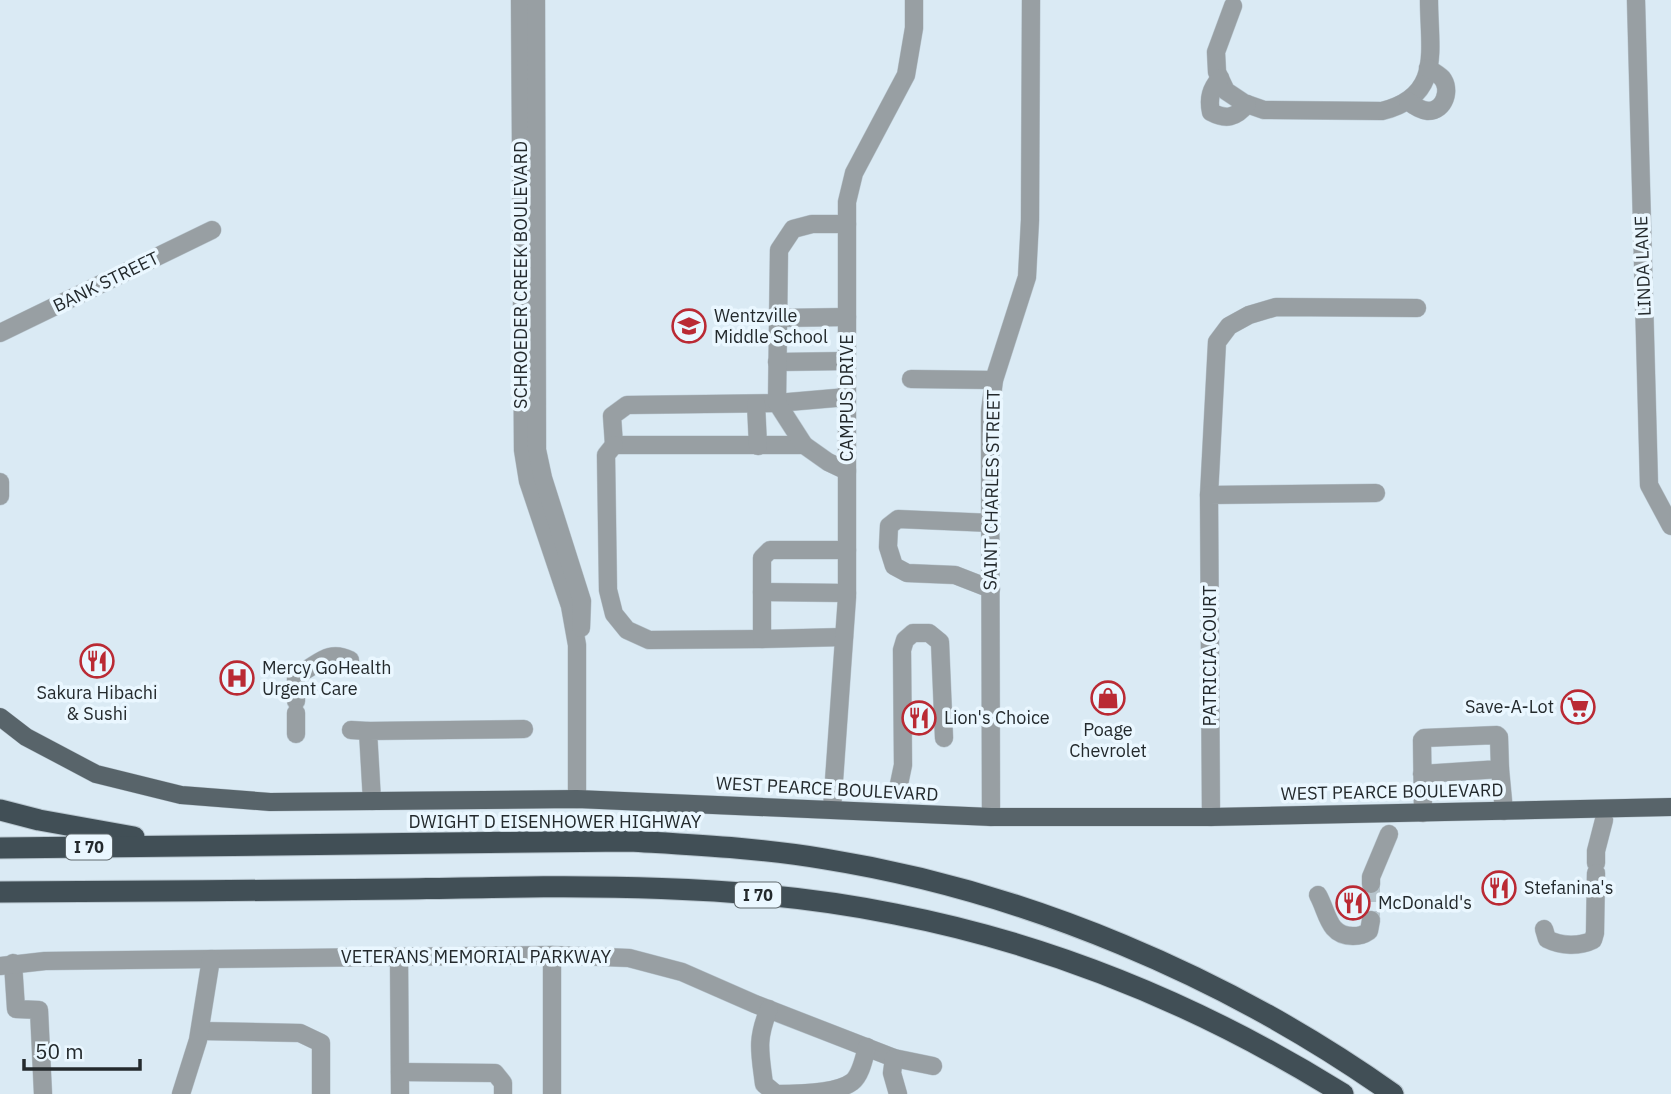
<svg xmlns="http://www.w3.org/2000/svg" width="1671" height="1094" font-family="'IBM Plex Sans',sans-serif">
	<rect width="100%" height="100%" fill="#daeaf4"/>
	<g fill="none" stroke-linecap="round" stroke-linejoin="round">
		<polyline stroke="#b6c4cc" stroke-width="18" stroke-dasharray="18 9" stroke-linecap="butt" points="1371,884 1371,920"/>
		<defs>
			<g id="minor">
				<polyline points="520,0 523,450 528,481 570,606 577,645 577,799"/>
				<polyline points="536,0 537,450 543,478 582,601 581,628"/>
				<polyline points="1636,0 1649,485 1671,526"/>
				<path d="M 1233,6 L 1216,52 L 1217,72 L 1226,91 L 1244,103 L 1264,110 L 1382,111 C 1443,96 1429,50 1429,0"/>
				<path d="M 1220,78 C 1211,89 1208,98 1211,112 C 1226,120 1236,118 1247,104"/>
				<path d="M 1408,101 C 1414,106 1420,110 1428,111 C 1445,111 1451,89 1442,78 C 1438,74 1432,71 1428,68"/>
				<polyline points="778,318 847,317"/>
				<polyline points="0,333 212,230"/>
				<polyline points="777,362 847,361"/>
				<polyline points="911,379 994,380"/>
				<polyline points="847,397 777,403 627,405 612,416 614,445 804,445 828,462 847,471"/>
				<polyline points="756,404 758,446"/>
				<polyline points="614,445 606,455 608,590 614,614 627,630 649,640 762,639"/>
				<polyline points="804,445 777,403 779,250 793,229 812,224 847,224"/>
				<polyline points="0,482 0,496"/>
				<polyline points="1209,495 1217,342 1229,326 1249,315 1276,307 1417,308"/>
				<polyline points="991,523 898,519 889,526 888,547 894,566 907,573 955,575 991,589"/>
				<polyline points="762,592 847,593"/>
				<polyline points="844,637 762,639 762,558 770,550 847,550"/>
				<path d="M 296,701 L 296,675 C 317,667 326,648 350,660"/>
				<polyline points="296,713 296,734"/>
				<polyline points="351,730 368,731"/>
				<polyline points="1500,769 1504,811"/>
				<polyline points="1422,774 1500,769 1499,737 1497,735 1424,738 1422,740 1423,813"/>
				<polyline points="898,789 903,765 902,650 905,640 913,633 929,633 940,642 944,738"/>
				<polyline points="372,801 368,731 524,729"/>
				<polyline points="832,809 847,597 847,202 854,173 906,75 914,28 914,0"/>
				<polyline points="991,817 990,412 994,380 1027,277 1030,220 1031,0"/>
				<polyline points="1211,817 1209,495 1376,493"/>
				<polyline points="1596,863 1596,851 1604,820"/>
				<polyline points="1371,884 1371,877 1389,834"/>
				<path d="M 1318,895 C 1328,913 1328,936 1353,936 C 1360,936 1363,935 1369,931 L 1371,920"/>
				<path d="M 1544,929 L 1547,939 C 1561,946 1579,947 1593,940 L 1595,933 L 1596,873"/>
				<polyline points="399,956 400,1094"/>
				<polyline points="13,963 16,1009 39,1010 43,1094"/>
				<polyline points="0,966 45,961 211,959 552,955 629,958 682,972 755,1004 894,1058 933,1066"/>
				<path d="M 769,1009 C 756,1040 760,1052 764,1084 L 776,1094 C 796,1094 836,1094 852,1082 C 861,1075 864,1058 867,1047"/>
				<polyline points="200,1031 300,1033 321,1043 321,1094"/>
				<polyline points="894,1058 892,1073 898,1094"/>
				<polyline points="400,1072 495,1073 503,1083 503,1094"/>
				<polyline points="181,1094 198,1040 211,959"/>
				<polyline points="552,1094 552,955"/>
			</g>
			<polyline id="major" points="0,717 26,737 96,774 181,795 270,802 577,799 991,817 1211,817 1671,807"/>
			<g id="highway">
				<polyline points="0,810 39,820 134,837"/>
				<path d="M 0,848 L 630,841 C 695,845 760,848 825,859 C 1025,891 1228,977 1393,1094"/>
				<path d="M 0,892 C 134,891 269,891 403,889 C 566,886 734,881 895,914 C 1055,945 1205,1008 1343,1094"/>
			</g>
		</defs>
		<use href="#minor" stroke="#b9c7d0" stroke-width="19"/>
		<use href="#major" stroke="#b9c7d0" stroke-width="19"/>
		<use href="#highway" stroke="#b9c7d0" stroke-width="23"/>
		<use href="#minor" stroke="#989fa3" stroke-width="18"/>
		<use href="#major" stroke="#58646a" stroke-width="18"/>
		<use href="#highway" stroke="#414f56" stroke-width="21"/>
	</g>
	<defs>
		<symbol id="school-ring" viewBox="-11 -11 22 22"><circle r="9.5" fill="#eaf7ff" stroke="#ba2a34" stroke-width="1.5"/><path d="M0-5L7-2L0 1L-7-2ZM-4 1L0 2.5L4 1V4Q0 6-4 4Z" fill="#ba2a34"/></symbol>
		<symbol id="restaurant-ring" viewBox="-11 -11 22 22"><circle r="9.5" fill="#eaf7ff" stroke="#ba2a34" stroke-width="1.5"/><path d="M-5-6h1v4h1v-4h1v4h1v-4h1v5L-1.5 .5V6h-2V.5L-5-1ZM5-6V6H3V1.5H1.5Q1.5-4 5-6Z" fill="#ba2a34"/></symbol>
		<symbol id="hospital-ring" viewBox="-11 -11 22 22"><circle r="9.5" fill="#eaf7ff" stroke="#ba2a34" stroke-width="1.5"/><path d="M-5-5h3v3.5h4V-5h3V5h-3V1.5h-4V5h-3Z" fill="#ba2a34"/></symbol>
		<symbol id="shop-ring" viewBox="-11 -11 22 22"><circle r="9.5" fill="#eaf7ff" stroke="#ba2a34" stroke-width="1.5"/><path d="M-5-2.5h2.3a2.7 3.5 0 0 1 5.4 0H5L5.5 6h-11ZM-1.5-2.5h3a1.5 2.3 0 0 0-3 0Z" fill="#ba2a34"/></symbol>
		<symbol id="supermarket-ring" viewBox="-11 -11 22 22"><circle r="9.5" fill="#eaf7ff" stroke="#ba2a34" stroke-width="1.5"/><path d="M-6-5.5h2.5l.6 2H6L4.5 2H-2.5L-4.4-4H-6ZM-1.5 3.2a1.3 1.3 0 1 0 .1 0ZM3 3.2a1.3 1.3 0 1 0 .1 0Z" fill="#ba2a34"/></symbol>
	</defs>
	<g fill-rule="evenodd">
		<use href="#school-ring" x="670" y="307" width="38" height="38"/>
		<use href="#restaurant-ring" x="78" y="642" width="38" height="38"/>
		<use href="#hospital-ring" x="218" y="659" width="38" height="38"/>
		<use href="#shop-ring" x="1089" y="679" width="38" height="38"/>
		<use href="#supermarket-ring" x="1559" y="688" width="38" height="38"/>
		<use href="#restaurant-ring" x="900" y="699" width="38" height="38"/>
		<use href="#restaurant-ring" x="1480" y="869" width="38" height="38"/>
		<use href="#restaurant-ring" x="1334" y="884" width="38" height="38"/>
	</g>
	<g text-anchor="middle" stroke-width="7" stroke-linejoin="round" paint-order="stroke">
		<g fill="#eaf7ff" stroke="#5f686c" stroke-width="2">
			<rect x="66" y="834.5" width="46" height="25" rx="5"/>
			<rect x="735" y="882.5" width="46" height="25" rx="5"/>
		</g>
		<g font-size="16" font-weight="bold" fill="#242a2d">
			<text x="89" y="853">I 70</text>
			<text x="758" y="901">I 70</text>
		</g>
		<g font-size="18" fill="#242a2d" stroke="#eaf7ff">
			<text transform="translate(1643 266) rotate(-92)" y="6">LINDA LANE</text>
			<text transform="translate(521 275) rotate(-90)" y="6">SCHROEDER CREEK BOULEVARD</text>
			<text transform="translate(106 282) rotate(-26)" y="6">BANK STREET</text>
			<text transform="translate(847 398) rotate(-90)" y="6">CAMPUS DRIVE</text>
			<text transform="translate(992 490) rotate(-89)" y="6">SAINT CHARLES STREET</text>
			<text transform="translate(1210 656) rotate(-90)" y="6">PATRICIA COURT</text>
			<text transform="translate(827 789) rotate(3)" y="6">WEST PEARCE BOULEVARD</text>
			<text transform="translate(1392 792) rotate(-1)" y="6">WEST PEARCE BOULEVARD</text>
			<text x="555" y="828">DWIGHT D EISENHOWER HIGHWAY</text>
			<text x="476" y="963">VETERANS MEMORIAL PARKWAY</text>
		</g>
		<g font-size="18" fill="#242a2d" stroke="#eaf7ff" text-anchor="start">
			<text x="714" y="322">Wentzville<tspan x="714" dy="21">Middle School</tspan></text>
			<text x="262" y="674">Mercy GoHealth<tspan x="262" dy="21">Urgent Care</tspan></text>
			<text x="97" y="699" text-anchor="middle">Sakura Hibachi<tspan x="97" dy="21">&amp; Sushi</tspan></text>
			<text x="1554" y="713" text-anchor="end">Save-A-Lot</text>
			<text x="944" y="724">Lion's Choice</text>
			<text x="1108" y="736" text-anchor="middle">Poage<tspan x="1108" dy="21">Chevrolet</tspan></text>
			<text x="1524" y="894">Stefanina's</text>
			<text x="1378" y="909">McDonald's</text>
		</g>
	</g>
	<path d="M24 1059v10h116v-10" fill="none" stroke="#242a2d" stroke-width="3.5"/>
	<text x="35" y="1059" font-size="21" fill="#242a2d" stroke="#eaf7ff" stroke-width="5" paint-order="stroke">50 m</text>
</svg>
